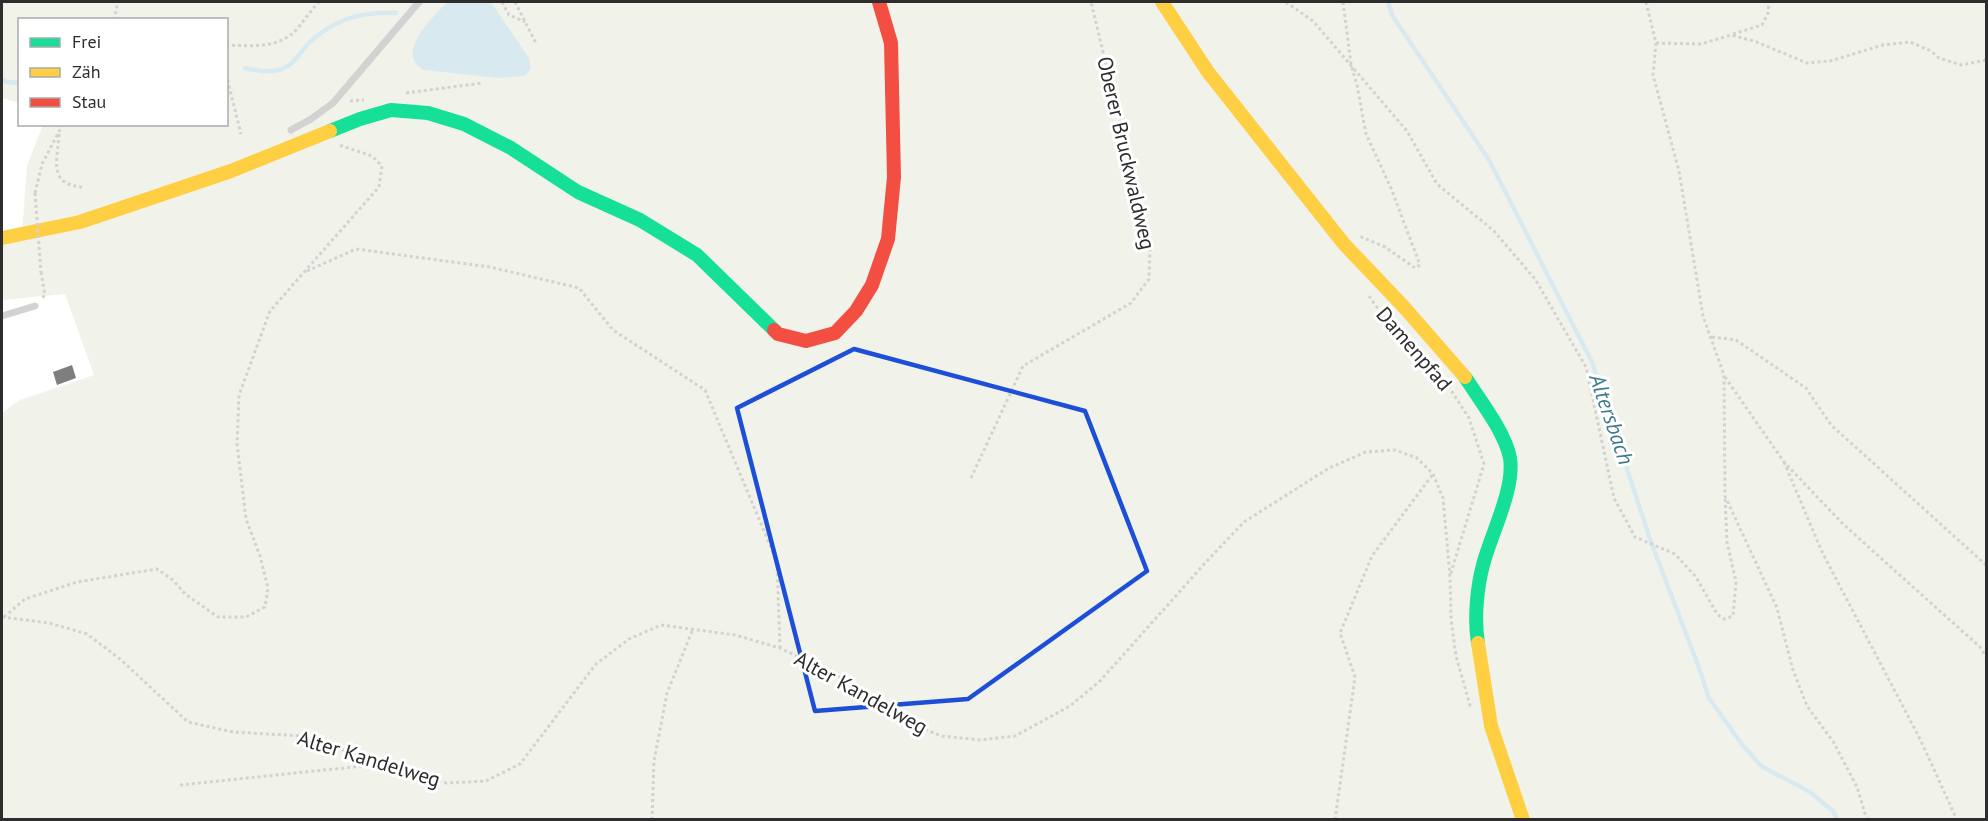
<svg xmlns="http://www.w3.org/2000/svg" width="1988" height="821" font-family="'PT Sans',sans-serif">
	<rect width="100%" height="100%" fill="#fff"/>
	<polygon fill="#f1f3eb" points="2,2 1986,2 1986,819 2,819 2,413 20,400 94,375 65,294 2,300 2,238 22,234 27,165 43,125 226,124 226,20 20,20 19,103 2,98"/>
	<path fill="#d8eaf0" d="M 448,2 L 491,2 L 529,58 L 531,69 L 524,76 L 498,78 L 424,70 C 393,54 434,15 448,2 Z"/>
	<g fill="none" stroke-linecap="round" stroke-linejoin="round">
		<g stroke="#d8eaf0" stroke-width="4.5">
			<polyline points="1388,2 1392,15 1489,160 1592,362 1651,542 1698,665 1709,698 1741,743 1761,766 1810,792 1833,811 1838,820"/>
			<path d="M 245,68 C 259,71 273,74 286,67 C 296,62 303,48 311,41 C 335,19 365,11 396,13"/>
			<polyline points="2,79 7,82 20,83"/>
		</g>
	</g>
	<polygon fill="#7e7e7e" points="72,365 76,378 57,385 53,372"/>
	<g fill="none" stroke-linecap="round" stroke-linejoin="round">
		<g stroke="#d2d2d2" stroke-width="3" stroke-dasharray="3 3" stroke-linecap="butt">
			<polyline points="502,2 509,15 525,22"/>
			<polyline points="515,2 537,45"/>
			<polyline points="1286,2 1313,21 1407,131 1437,184 1494,231 1535,279 1586,367 1614,498 1635,537 1675,554 1696,577 1717,614 1724,619 1733,616 1736,582 1727,542 1725,496"/>
			<polyline points="1343,2 1351,64 1357,85 1366,134 1391,188 1420,265 1415,268 1385,247 1359,236"/>
			<polyline points="1646,2 1656,43 1653,75 1679,171 1703,316 1724,375 1725,496 1777,608 1793,670 1807,706 1834,743 1857,787 1867,820"/>
			<polyline points="114,20 118,2"/>
			<polyline points="1733,34 1762,25 1768,13 1769,2"/>
			<polyline points="1656,43 1701,44 1731,35 1754,41 1807,63 1830,61 1883,45 1910,42 1931,51 1939,58 1961,65 1986,60"/>
			<path d="M 226,45 C 252,46 280,49 298,28 C 305,19 311,10 319,2"/>
			<polyline points="226,74 241,134"/>
			<polyline points="406,93 482,83"/>
			<polyline points="350,101 364,100"/>
			<path d="M 59,134 C 58,159 47,184 82,187"/>
			<polyline points="35,193 42,164 63,124"/>
			<polyline points="307,271 356,249 490,267 579,288 613,330 705,390 777,562 780,648"/>
			<polyline points="41,272 45,295 42,298"/>
			<polyline points="1369,296 1389,324 1441,376"/>
			<polyline points="1712,337 1736,340 1806,388 1831,425 1986,565"/>
			<polyline points="1725,377 1784,462 1843,524 1980,647 1986,657"/>
			<polyline points="1445,381 1469,418 1484,464 1450,576"/>
			<polyline points="1784,462 1822,552 1921,741 1957,820"/>
			<polyline points="971,478 1023,366 1131,303 1149,279 1150,247 1091,2"/>
			<polyline points="2,617 49,623 87,634 120,659 188,722 233,732 303,736 410,773 446,783 486,781 520,764 596,664 629,639 661,625 735,635 780,648 844,679 918,727 942,736 980,740 1015,736 1070,706 1100,681 1206,562 1244,522 1329,468 1366,452 1395,450 1417,458 1433,474 1443,498 1450,577 1451,619 1456,656 1471,709"/>
			<polyline points="4,617 25,599 77,582 157,569 173,580 185,594 218,617 246,617 265,607 268,588 260,556 246,519 237,444 239,395 270,311 379,187 382,166 372,156 339,145"/>
			<polyline points="180,785 382,764"/>
			<polyline points="652,820 654,761 667,693 693,629"/>
			<polyline points="1335,820 1355,677 1340,633 1372,556 1433,474"/>
		</g>
		<g stroke="#d2d2d2" stroke-width="7">
			<polyline points="291,130 311,119 333,103 419,2"/>
			<polyline points="2,316 35,306"/>
		</g>
		<g stroke="#16e098" stroke-width="14">
			<polyline points="330,131 360,119 391,110 428,113 464,124 511,148 578,192 640,220 697,255 774,330"/>
			<path d="M 1465,377 C 1479,399 1505,432 1510,458 C 1515,489 1491,534 1483,565 C 1477,587 1474,620 1478,643"/>
		</g>
		<g stroke="#ffcf43" stroke-width="14">
			<polyline points="1162,2 1208,72 1344,244 1403,306 1465,377"/>
			<polyline points="2,238 80,222 231,171 330,131"/>
			<polyline points="1478,643 1491,726 1523,820"/>
		</g>
		<polyline stroke="#f24e42" stroke-width="14" points="774,330 778,334 806,341 835,333 856,311 872,285 888,239 894,177 891,43 879,2"/>
		<polyline stroke="#d2d2d2" stroke-width="3" stroke-dasharray="3 3" stroke-linecap="butt" points="35,193 41,272"/>
	</g>
	<path fill="none" stroke="#1d4ed8" stroke-width="4.5" stroke-linejoin="round" d="M 854,349 L 1085,411 L 1147,571 L 968,699 L 815,711 L 737,408 Z"/>
	<g text-anchor="middle" stroke-width="6" stroke-linejoin="round" paint-order="stroke">
		<g font-size="21" fill="#2d2d2d" stroke="#fff">
			<text transform="translate(1126 153) rotate(77)" y="7">Oberer Bruckwaldweg</text>
			<text transform="translate(1414 349) rotate(49)" y="7">Damenpfad</text>
			<text transform="translate(861 693) rotate(29)" y="7">Alter Kandelweg</text>
			<text transform="translate(369 759) rotate(17)" y="7">Alter Kandelweg</text>
		</g>
		<g font-size="22" font-style="italic" fill="#3e798c" stroke="#fff">
			<text transform="translate(1612 419) rotate(71)" y="8">Altersbach</text>
		</g>
	</g>
	<rect width="1988" height="821" fill="none" stroke="#2d2d2d" stroke-width="6"/>
	<rect x="18" y="18" width="210" height="108" fill="#ffffff" stroke="#ababab" stroke-width="1.5"/>
	<rect x="30" y="38" width="30" height="9" fill="#16e098" stroke="#ababab" stroke-width="1.5"/>
	<text x="72" y="48" font-size="18" fill="#2d2d2d">Frei</text>
	<rect x="30" y="68" width="30" height="9" fill="#ffcf43" stroke="#ababab" stroke-width="1.5"/>
	<text x="72" y="78" font-size="18" fill="#2d2d2d">Zäh</text>
	<rect x="30" y="98" width="30" height="9" fill="#f24e42" stroke="#ababab" stroke-width="1.5"/>
	<text x="72" y="108" font-size="18" fill="#2d2d2d">Stau</text>
</svg>
